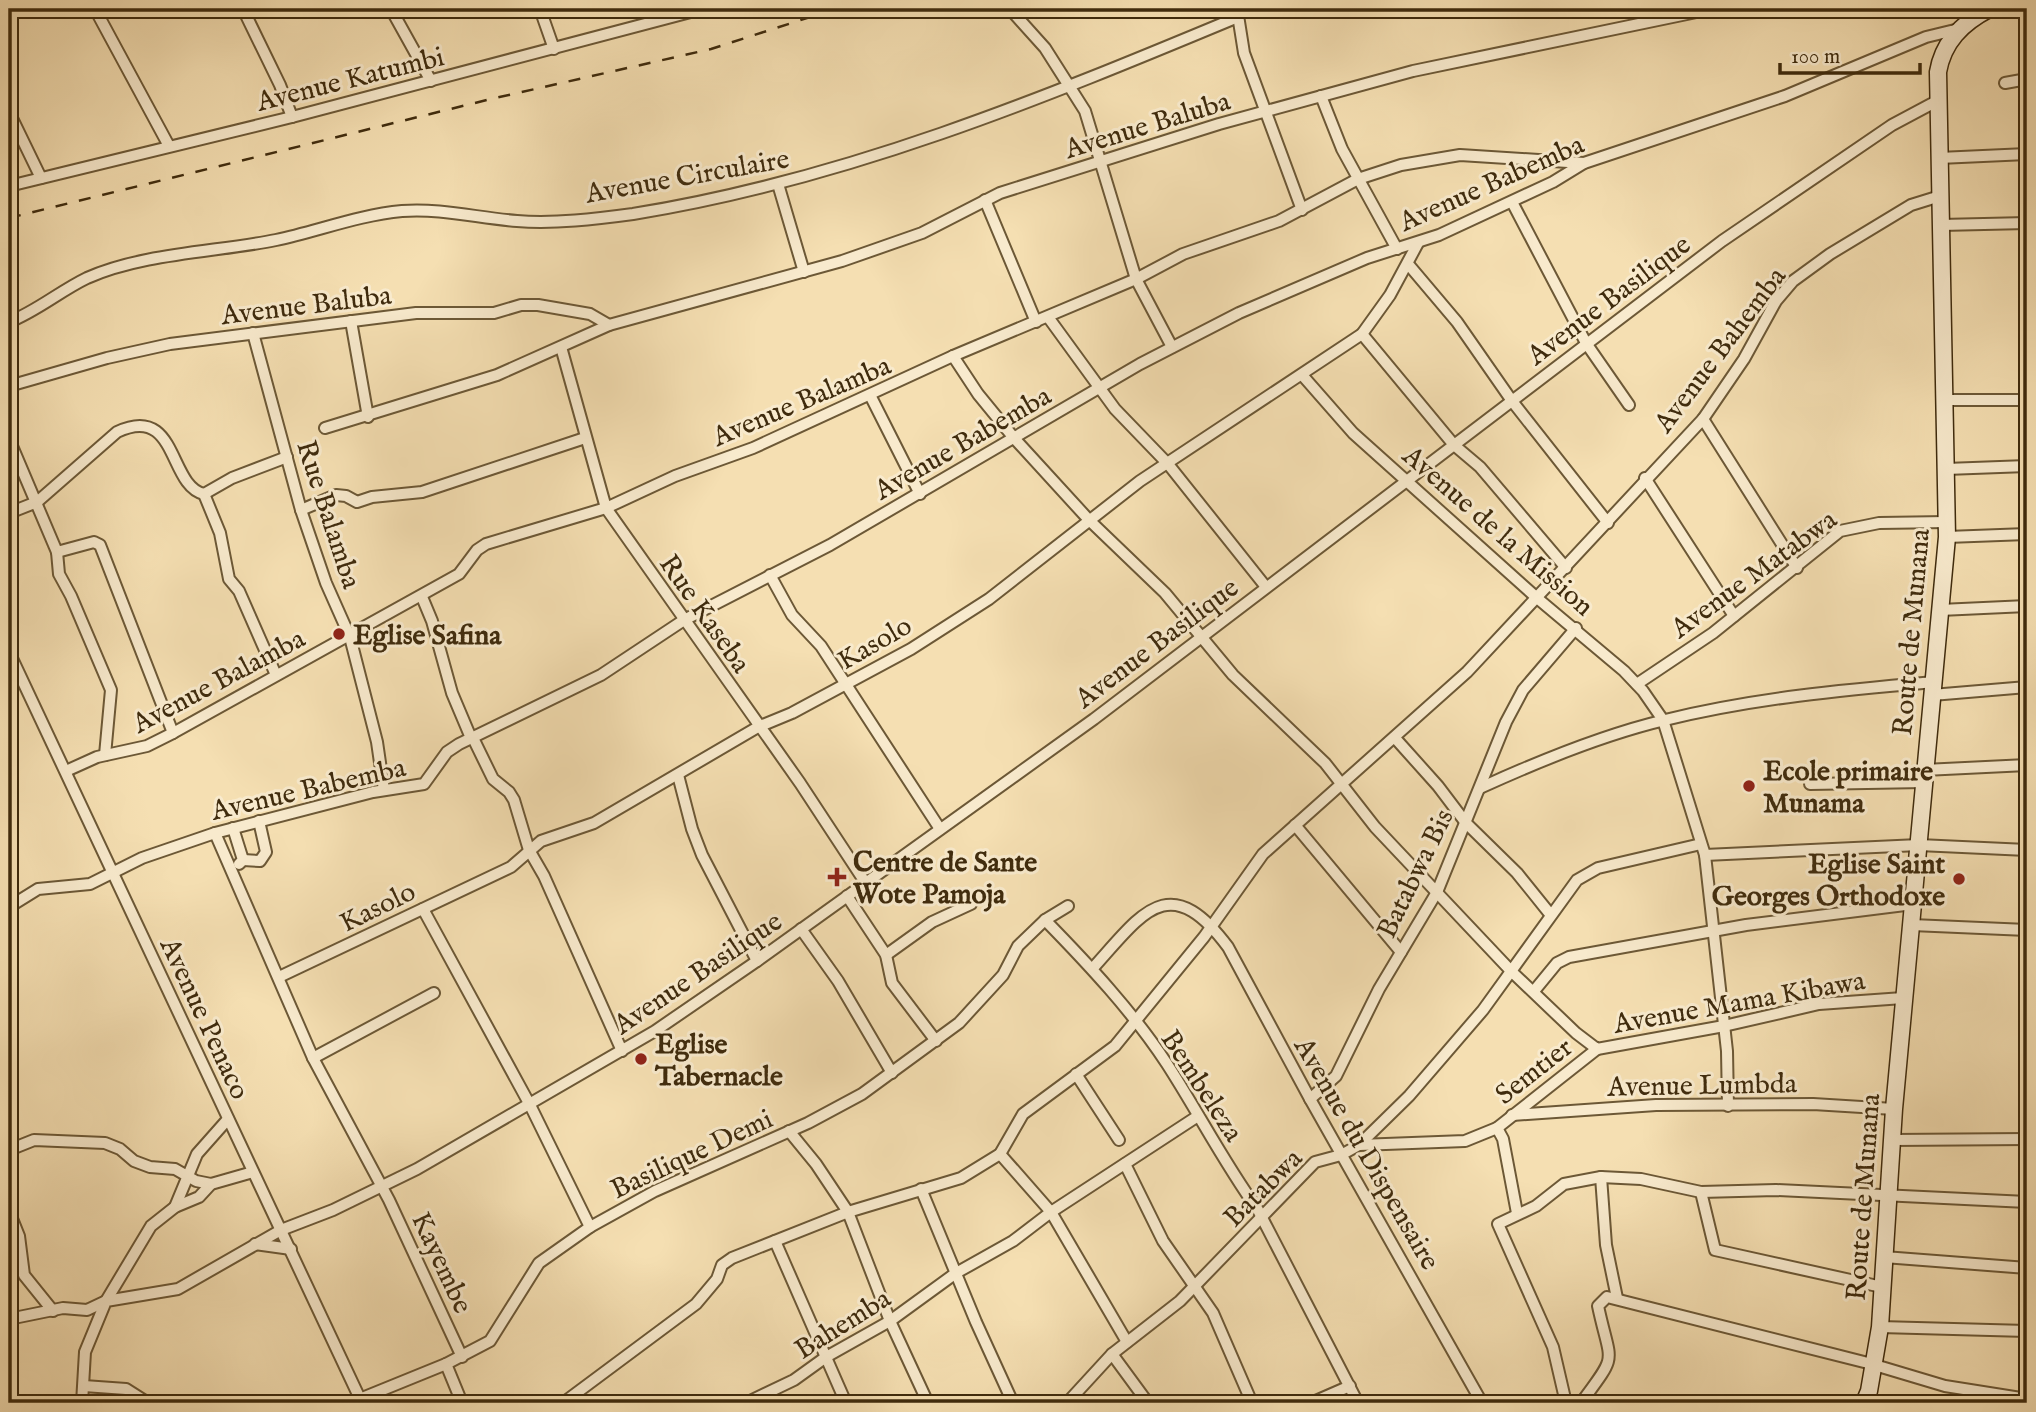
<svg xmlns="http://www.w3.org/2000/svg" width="2036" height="1412" font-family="'IM FELL English',serif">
	<rect width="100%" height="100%" fill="#f5dfb2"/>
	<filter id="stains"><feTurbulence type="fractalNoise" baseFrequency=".00286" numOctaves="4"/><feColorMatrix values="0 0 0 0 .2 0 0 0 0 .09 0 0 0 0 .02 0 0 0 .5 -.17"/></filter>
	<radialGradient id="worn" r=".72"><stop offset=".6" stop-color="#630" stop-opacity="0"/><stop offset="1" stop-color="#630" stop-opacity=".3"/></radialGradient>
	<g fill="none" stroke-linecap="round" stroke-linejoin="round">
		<defs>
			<g id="minor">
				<polyline points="95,9 169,146"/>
				<polyline points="243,9 280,85 292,117"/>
				<polyline points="391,9 431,81"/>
				<polyline points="540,9 554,49"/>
				<polyline points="1010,9 1045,48 1085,111 1136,279 1172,347"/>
				<polyline points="1237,9 1244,53 1302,210"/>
				<polyline points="2005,83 2027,79"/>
				<polyline points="1321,96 1342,149 1397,249"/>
				<polyline points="9,112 41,178"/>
				<polyline points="1939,158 2027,154"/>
				<polyline points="778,184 804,272"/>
				<polyline points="9,186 292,117 702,9"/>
				<polyline points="985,200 1036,322"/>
				<polyline points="1512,202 1586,343 1629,405"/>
				<polyline points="1941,225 2027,223"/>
				<polyline points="1408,264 1457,322 1512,401 1608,523"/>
				<polyline points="1048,317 1115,409 1168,464 1266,587"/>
				<polyline points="351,321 368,417"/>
				<path d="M 9,322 C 37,311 60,291 87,278 C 143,253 217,252 276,240 C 318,231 359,215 402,211 C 441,208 478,218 517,221 C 554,224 596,219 633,214 C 845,180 1041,99 1238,17"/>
				<polyline points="253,333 301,510 326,583 350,637 377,742 384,790"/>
				<polyline points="1362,334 1454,445 1480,467 1566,568"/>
				<polyline points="561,347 606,508 800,783 865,882"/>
				<polyline points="953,356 978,394 1014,438 1089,520 1165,593 1233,675 1325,763 1375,827 1512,972 1576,1033 1597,1049 1724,1026 1819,1004 1903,998"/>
				<polyline points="1303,376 1353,433 1537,598 1624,671 1643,691 1663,720 1705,855 1727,1051 1728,1106"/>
				<polyline points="9,386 107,358 170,344 416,313 494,313 521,305 538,305 590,314 609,325"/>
				<polyline points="870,395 920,494"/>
				<polyline points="1946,400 2027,400"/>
				<polyline points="1703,419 1797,568"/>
				<polyline points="325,428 497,375 609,325 842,261 922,233 1000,193 1219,124 1413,71 1711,9"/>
				<polyline points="9,439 57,552 94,542 100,545 173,733"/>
				<polyline points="1946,469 2027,466"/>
				<polyline points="1645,478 1734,616"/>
				<polyline points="204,494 220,533 229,579 239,591 276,675"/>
				<polyline points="301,510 336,495 346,496 357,502 372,497 422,492 585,438"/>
				<path d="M 9,513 L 37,502 L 117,432 C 178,403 168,486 204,494 L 232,478 L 287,457"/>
				<polyline points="1947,537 2027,534"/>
				<polyline points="57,552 59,574 71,596 111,690 105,755"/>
				<polyline points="770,575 792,615 821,646 940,829"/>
				<polyline points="422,597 432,621 452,693 471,738"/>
				<polyline points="1940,610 2027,606"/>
				<polyline points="9,652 362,1403"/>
				<polyline points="1637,684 1713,633 1840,531 1879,523 1947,522"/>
				<polyline points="1932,695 2027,687"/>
				<polyline points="473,738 493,779 509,792 514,800 529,850 544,876 622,1051"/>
				<polyline points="1395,738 1438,786 1466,823 1517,873 1550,914"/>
				<polyline points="1924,770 2027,765"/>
				<polyline points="66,771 97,757 147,746 173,733 459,574 477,550 486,544 606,508 675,476 753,448 953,356 1136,279 1183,254 1279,221 1358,179 1401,165 1460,155 1584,163"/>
				<polyline points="678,775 692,829 702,855 757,961"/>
				<polyline points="1810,784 1924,782"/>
				<path d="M 1480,788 C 1539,761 1602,735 1665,720 C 1754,698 1843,690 1934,682"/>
				<polyline points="1295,825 1401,952"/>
				<polyline points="233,828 243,860 239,864"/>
				<polyline points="215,833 313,1058 389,1200 462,1357"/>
				<polyline points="1705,855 1919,845 2027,850"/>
				<polyline points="243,860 260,861 266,852 259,821"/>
				<polyline points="847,896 886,955 892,983 936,1041"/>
				<polyline points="9,907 38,889 90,884 142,858 215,833 373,792 424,784 447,752 459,744 601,675 684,620 830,545 1140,364 1239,313 1367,258 1439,235 1553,182 1584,163 1785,96 1926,37 1959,29"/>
				<polyline points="423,909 530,1105 590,1227"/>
				<path d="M 1045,920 C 1088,964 1133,1012 1167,1064 C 1198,1112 1224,1163 1258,1210 L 1358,1403"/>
				<polyline points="1912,925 2027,930"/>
				<polyline points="801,929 838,981 892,1073"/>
				<polyline points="886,955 932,922 971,904"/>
				<path d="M 1093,968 C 1142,914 1169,868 1228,947 L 1310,1099 L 1482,1403"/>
				<polyline points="279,977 511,867 541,841 594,823 758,727 792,713 911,649 989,599 1140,481 1362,334 1390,295 1418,243"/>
				<polyline points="1534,991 1557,963 1569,957 1746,925 1913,904"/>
				<polyline points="313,1058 434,993"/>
				<polyline points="1076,1074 1119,1140"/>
				<polyline points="1310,1099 1336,1076 1379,989 1437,892 1506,722 1523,690 1576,628"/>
				<polyline points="1512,1115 1656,1105 1813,1104 1894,1109"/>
				<polyline points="1497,1128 1503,1139 1517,1213"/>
				<polyline points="789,1131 816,1164 848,1212 890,1321 928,1403"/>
				<polyline points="1892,1140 2027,1139"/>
				<polyline points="1359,1145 1465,1141 1497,1128 1597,1049"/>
				<polyline points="9,1150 34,1140 105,1143 120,1149 134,1161 150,1167 175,1169 196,1181 211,1184"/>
				<polyline points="1000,1154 1051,1212 1127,1342"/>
				<polyline points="1125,1164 1163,1241 1213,1313 1252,1403"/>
				<polyline points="1601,1177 1606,1245 1617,1298"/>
				<polyline points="921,1189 976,1322 1013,1403"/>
				<polyline points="1701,1192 1715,1250 1882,1287"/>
				<polyline points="175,1207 197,1154 228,1119"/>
				<polyline points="9,1211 19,1236 24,1275 53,1311"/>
				<polyline points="775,1241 846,1403"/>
				<polyline points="255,1244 291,1249"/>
				<polyline points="1884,1257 2027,1268"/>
				<polyline points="9,1319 63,1308 87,1310 106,1301 151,1226 175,1207 199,1197 211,1184 253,1172"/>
				<polyline points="1880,1327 2027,1331"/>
				<polyline points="1112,1354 1148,1403"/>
				<polyline points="446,1364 462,1403"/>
				<polyline points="84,1386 126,1389 148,1403"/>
				<polyline points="82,1403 85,1352 106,1301 178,1289 281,1230 333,1210 417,1169 655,1031 757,961 1094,719 1722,241 1892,125 1937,101"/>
				<polyline points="350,1403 446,1364 490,1341 539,1263 590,1227 655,1191 808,1123 862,1094 959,1023 1003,975 1018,946 1045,920 1068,906"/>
				<polyline points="563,1403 696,1304 717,1279 722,1265 732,1258 848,1212 961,1178 1000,1154 1023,1114 1115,1046 1204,937 1263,854 1467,672 1703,419 1744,359 1776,301 1793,281 1830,254 1911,205 1940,196"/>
				<polyline points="746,1403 794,1380 826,1357 890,1321 956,1273 1013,1241 1051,1212 1198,1116"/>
				<polyline points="1067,1403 1112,1354 1180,1301 1315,1162 1341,1155 1359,1145 1409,1096 1483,1010 1577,880 1598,868 1701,844"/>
				<polyline points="1311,1403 1350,1386"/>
				<polyline points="1566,1403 1553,1347 1498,1224 1536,1206 1564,1184 1601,1177 1641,1179 1701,1192 1776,1190 2027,1202"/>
				<path d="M 1581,1403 C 1619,1351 1611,1367 1598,1306 L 1607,1297 L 1868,1363 L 1945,1386 L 2027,1399"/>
			</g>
			<path id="secondary" d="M 1864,1403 L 1869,1391 L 1880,1327 L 1894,1109 L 1947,537 L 1938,72 C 1943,42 1962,23 1989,9"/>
		</defs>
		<use href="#minor" stroke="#6c5836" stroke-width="14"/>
		<use href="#secondary" stroke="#3f2b0d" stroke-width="19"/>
		<use href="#minor" stroke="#f8eacd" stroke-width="10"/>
		<use href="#secondary" stroke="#f8eacd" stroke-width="16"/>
		<polyline stroke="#3f2b0d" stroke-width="2.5" stroke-dasharray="12 12" stroke-linecap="butt" points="9,218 491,99 711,49 835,9"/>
	</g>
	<g fill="#8f2418" stroke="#f8eacd" stroke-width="2.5">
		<circle cx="339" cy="634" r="7"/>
		<circle cx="1749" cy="786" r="7"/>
		<path d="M833.5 866.5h7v7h7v7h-7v7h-7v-7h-7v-7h7z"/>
		<circle cx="1959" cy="879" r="7"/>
		<circle cx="641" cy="1059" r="7"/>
	</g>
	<g text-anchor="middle" stroke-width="6" stroke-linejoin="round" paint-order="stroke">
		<g font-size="28" fill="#3f2b0d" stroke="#f8eacd">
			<text transform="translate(350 78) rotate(-14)" y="10">Avenue Katumbi</text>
			<text transform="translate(1147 124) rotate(-17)" y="10">Avenue Baluba</text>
			<text transform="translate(687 175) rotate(-10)" y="10">Avenue Circulaire</text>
			<text transform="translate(1491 182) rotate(-24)" y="10">Avenue Babemba</text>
			<text transform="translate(1608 299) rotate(-37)" y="10">Avenue Basilique</text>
			<text transform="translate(306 304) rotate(-7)" y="10">Avenue Baluba</text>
			<text transform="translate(1719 349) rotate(-53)" y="10">Avenue Bahemba</text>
			<text transform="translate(801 400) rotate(-23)" y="10">Avenue Balamba</text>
			<text transform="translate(962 442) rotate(-30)" y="10">Avenue Babemba</text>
			<text transform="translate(330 514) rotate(72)" y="10">Rue Balamba</text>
			<text transform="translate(1499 530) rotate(41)" y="10">Avenue de la Mission</text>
			<text transform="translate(1753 573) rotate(-36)" y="10">Avenue Matabwa</text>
			<text transform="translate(706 613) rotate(55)" y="10">Rue Kaseba</text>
			<text transform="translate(1910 632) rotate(-85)" y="10">Route de Munana</text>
			<text transform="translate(874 642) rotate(-30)" y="10">Kasolo</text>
			<text transform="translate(1156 642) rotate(-37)" y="10">Avenue Basilique</text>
			<text transform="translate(218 680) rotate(-28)" y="10">Avenue Balamba</text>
			<text transform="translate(308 788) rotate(-13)" y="10">Avenue Babemba</text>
			<text transform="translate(1414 873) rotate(-64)" y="10">Batabwa Bis</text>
			<text transform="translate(377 906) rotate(-26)" y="10">Kasolo</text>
			<text transform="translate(697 972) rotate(-34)" y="10">Avenue Basilique</text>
			<text transform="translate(1739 1001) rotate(-10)" y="10">Avenue Mama Kibawa</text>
			<text transform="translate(206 1018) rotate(65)" y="10">Avenue Penaco</text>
			<text transform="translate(1533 1070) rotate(-38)" y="10">Semtier</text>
			<text transform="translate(1702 1084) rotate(-1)" y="10">Avenue Lumbda</text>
			<text transform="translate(1203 1085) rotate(57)" y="10">Bembeleza</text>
			<text transform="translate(691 1153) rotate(-25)" y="10">Basilique Demi</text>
			<text transform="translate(1368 1153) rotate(60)" y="10">Avenue du Dispensaire</text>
			<text transform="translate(1262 1187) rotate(-45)" y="10">Batabwa</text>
			<text transform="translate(1862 1197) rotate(-86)" y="10">Route de Munana</text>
			<text transform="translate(443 1262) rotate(65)" y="10">Kayembe</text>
			<text transform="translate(842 1323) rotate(-32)" y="10">Bahemba</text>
		</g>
		<g font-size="28" font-weight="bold" fill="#3f2b0d" stroke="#f8eacd" text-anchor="start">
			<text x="353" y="644">Eglise Safina</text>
			<text x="1763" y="780">Ecole primaire<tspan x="1763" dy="32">Munama</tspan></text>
			<text x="853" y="871">Centre de Sante<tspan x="853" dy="32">Wote Pamoja</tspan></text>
			<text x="1945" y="873" text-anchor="end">Eglise Saint<tspan x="1945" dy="32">Georges Orthodoxe</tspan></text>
			<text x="655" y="1053">Eglise<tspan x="655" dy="32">Tabernacle</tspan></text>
		</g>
	</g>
	<rect width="2036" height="1412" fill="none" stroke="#f5dfb2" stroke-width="35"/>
	<rect x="10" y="10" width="2015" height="1391" fill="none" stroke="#3f2b0d" stroke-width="3.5"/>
	<rect x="18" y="18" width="2001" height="1377" fill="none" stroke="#3f2b0d" stroke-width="2"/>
	<path d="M1780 63v10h140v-10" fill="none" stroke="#3f2b0d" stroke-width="3.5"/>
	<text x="1791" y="63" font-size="21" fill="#3f2b0d" stroke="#f8eacd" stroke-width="5" paint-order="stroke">100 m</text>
	<rect width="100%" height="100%" filter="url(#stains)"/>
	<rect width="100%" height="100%" fill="url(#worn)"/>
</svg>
